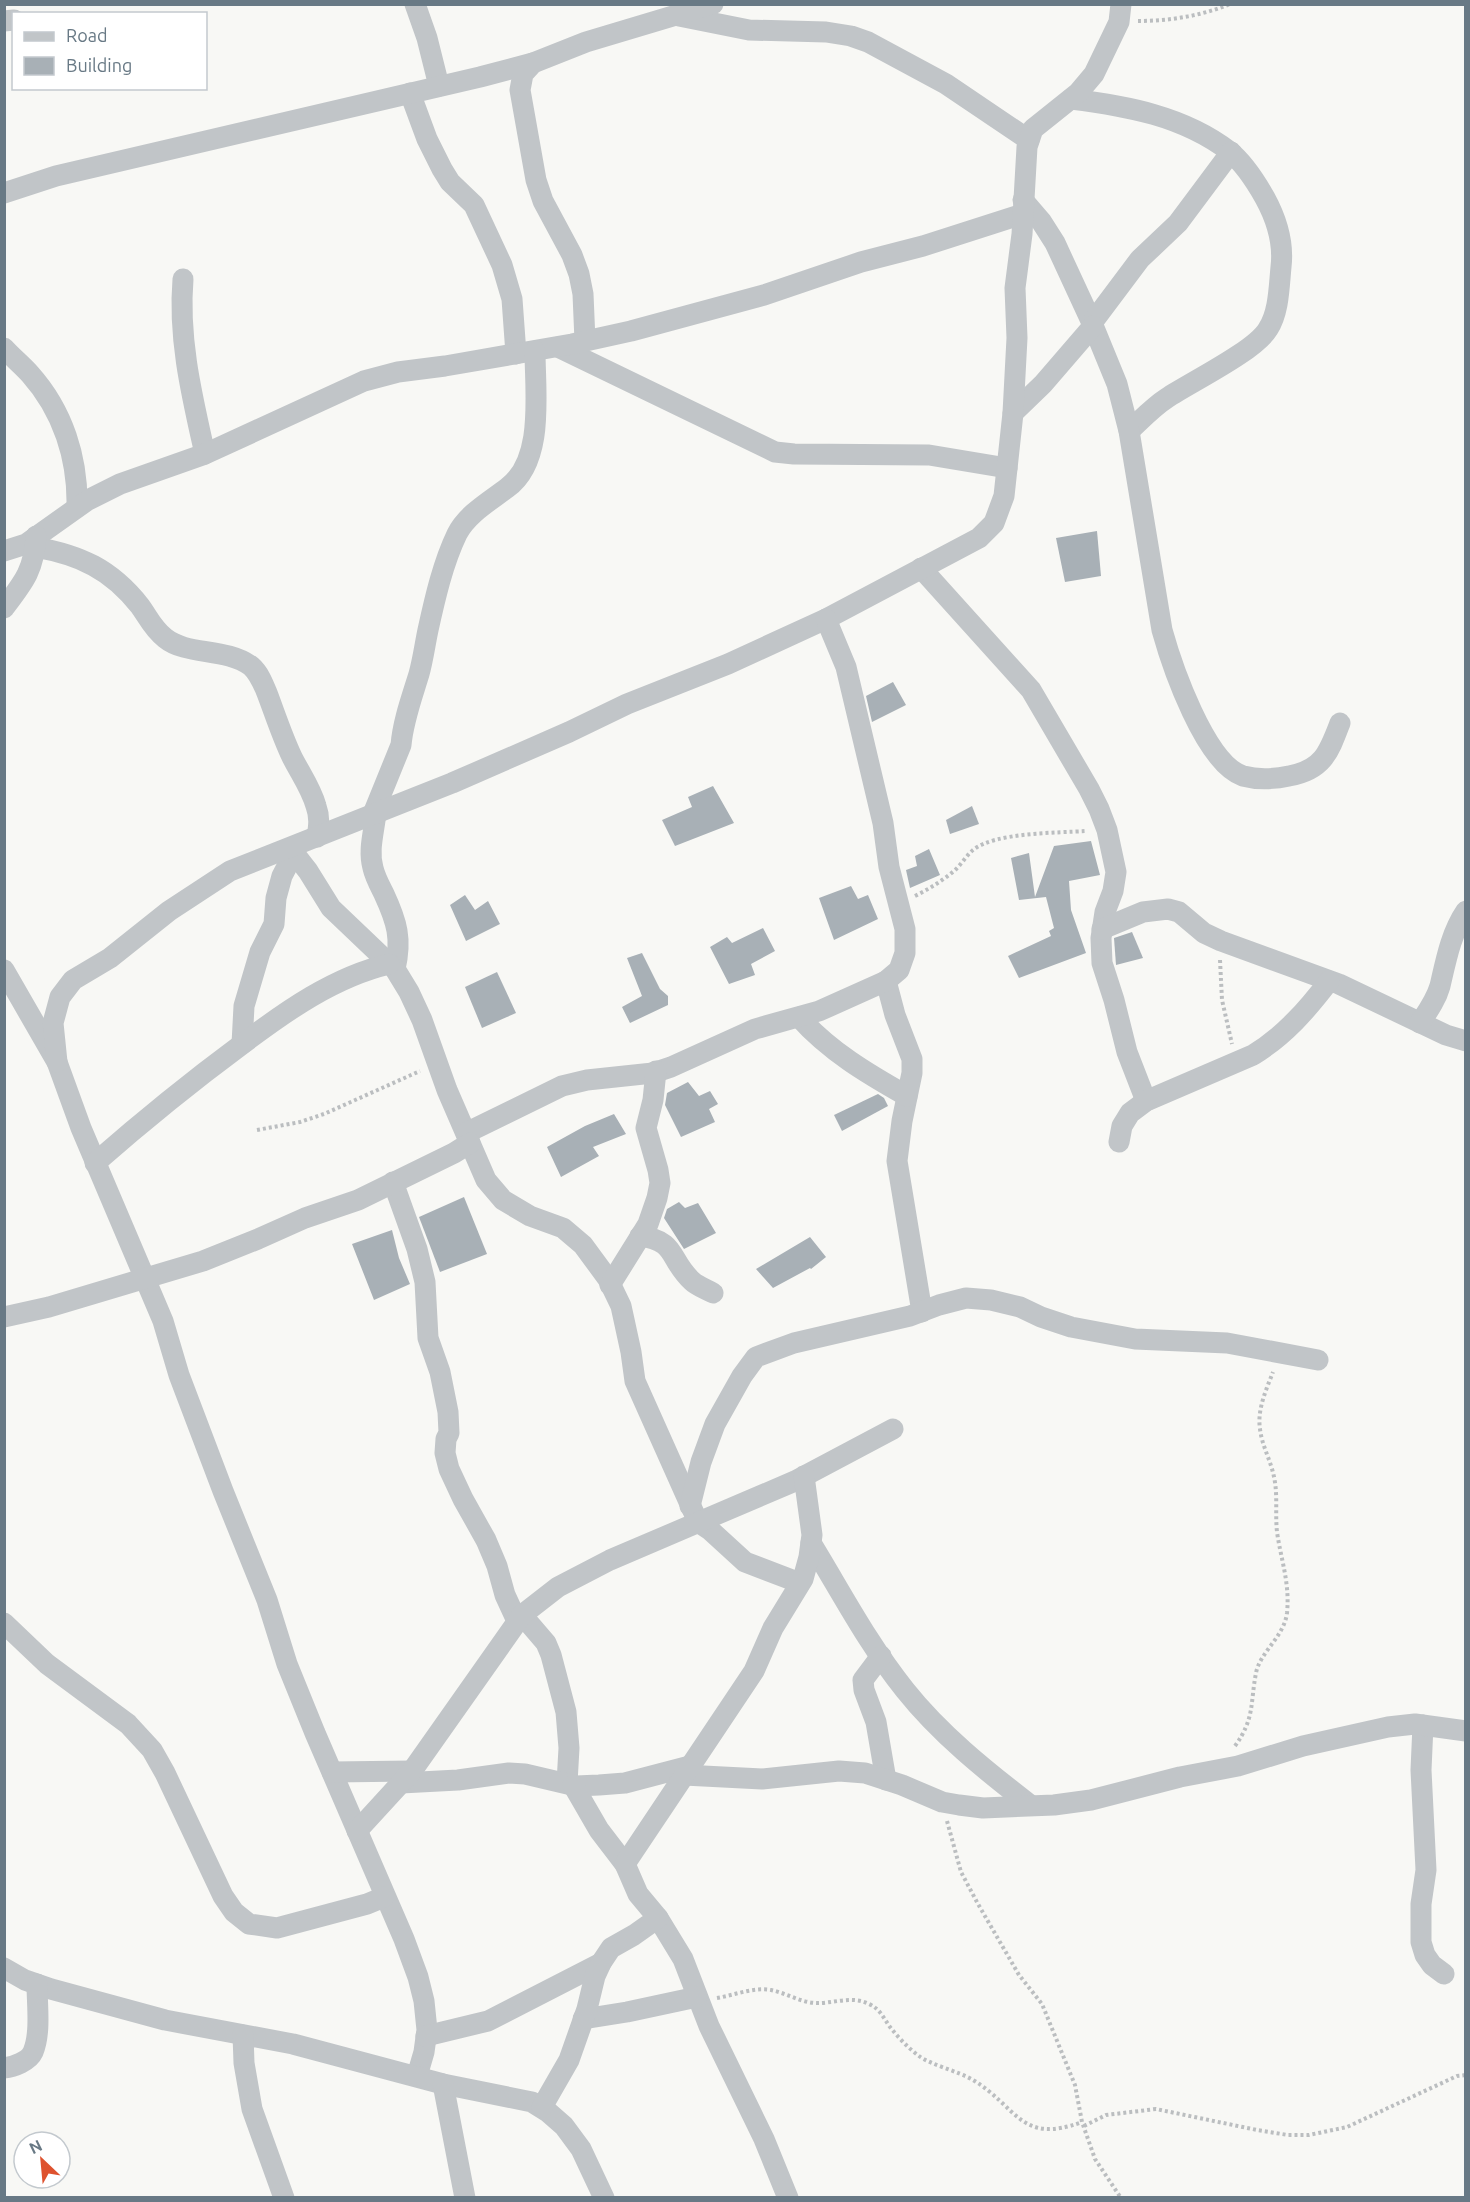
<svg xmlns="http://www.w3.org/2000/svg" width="1470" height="2202" font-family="Ubuntu,sans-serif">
	<rect width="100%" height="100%" fill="#f8f8f5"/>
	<g fill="#a8b0b6">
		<polygon points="1097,531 1101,576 1065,582 1056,538"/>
		<polygon points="893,682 906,705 872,722 866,696"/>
		<polygon points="713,786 734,823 675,846 662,820 692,807 688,797"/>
		<polygon points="972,806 979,824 950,834 946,820"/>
		<polygon points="1091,841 1100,875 1069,881 1071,910 1086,953 1019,978 1008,956 1051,936 1049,931 1054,928 1046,897 1019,900 1011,858 1029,853 1035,897 1054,846"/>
		<polygon points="929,849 940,875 910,888 906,870 917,866 915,856"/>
		<polygon points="851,886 858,899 868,895 878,919 834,940 819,898"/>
		<polygon points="465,895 475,910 488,901 500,924 466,941 450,905"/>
		<polygon points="763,928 775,951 751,964 755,975 729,984 710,947 727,937 732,943"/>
		<polygon points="1132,932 1143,958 1116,965 1114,938"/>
		<polygon points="642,953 660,989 668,996 668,1005 630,1023 622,1007 642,996 627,958"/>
		<polygon points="497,972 516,1013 482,1028 465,987"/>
		<polygon points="688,1082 699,1096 710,1091 718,1104 709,1109 715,1122 681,1137 665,1105 667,1093"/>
		<polygon points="878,1094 884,1098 888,1106 842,1131 834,1115"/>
		<polygon points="614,1114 626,1134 593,1147 599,1156 561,1177 547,1147 585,1126"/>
		<polygon points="464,1197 487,1254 440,1272 419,1217"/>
		<polygon points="679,1202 685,1208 698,1203 716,1233 684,1249 664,1218 667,1209"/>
		<polygon points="392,1230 399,1258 410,1284 374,1300 352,1244"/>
		<polygon points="810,1237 826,1257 811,1269 810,1268 773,1288 756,1269"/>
	</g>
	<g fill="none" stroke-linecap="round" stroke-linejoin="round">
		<g stroke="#bbbec0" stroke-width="4" stroke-dasharray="3 3" stroke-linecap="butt">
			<path d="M 1138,21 C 1169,21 1201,16 1230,4"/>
			<path d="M 915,896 C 929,889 942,881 954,871 C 961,865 966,856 973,850 C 995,832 1058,833 1086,831"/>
			<polyline points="1220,960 1222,1000 1232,1044"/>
			<polyline points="257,1130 300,1122 324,1114 420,1071"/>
			<path d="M 1235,1746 C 1255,1718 1250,1704 1256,1673 C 1260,1652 1284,1637 1287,1613 C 1290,1583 1281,1560 1277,1532 C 1275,1513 1278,1495 1274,1477 C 1271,1461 1262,1446 1260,1429 C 1257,1410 1266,1390 1273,1372"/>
			<polyline points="947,1821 961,1872 978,1904 1019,1975 1042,2004 1075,2085 1082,2122 1095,2159 1121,2198"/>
			<path d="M 717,1998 C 735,1995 753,1987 771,1990 C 786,1993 800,2002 815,2003 C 832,2004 852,1995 869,2004 C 880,2009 883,2017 890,2027 C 898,2037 908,2048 919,2056 C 931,2065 958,2071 973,2080 C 1018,2107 1020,2145 1082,2122"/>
			<polyline points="1084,2126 1106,2115 1156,2109 1257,2130 1288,2135 1309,2135 1347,2127 1457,2076 1466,2075"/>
		</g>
		<g stroke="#c1c5c8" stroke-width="21">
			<polyline points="415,4 427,38 439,86"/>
			<polyline points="679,16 749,30 826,32 851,36 868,42 946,84 1029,140"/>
			<polyline points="4,21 14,20"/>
			<polyline points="410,93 427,139 442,169 450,182 474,205 502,265 512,299 516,354"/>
			<path d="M 1071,99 C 1127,106 1183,116 1229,151 C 1244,163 1256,182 1265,198 C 1277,220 1284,242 1281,267 C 1279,287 1279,312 1268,329 C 1255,351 1191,382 1167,398 C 1153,407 1141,420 1129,431"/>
			<polyline points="4,193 56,176 480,77 533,63"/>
			<path d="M 1023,200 L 1041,221 L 1055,243 L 1092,323 L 1117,384 L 1129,431 L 1162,630 C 1172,666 1205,763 1243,776 C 1258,780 1275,779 1289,776 C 1323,770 1329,752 1340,723"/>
			<path d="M 183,279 C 178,339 192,396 205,454"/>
			<polyline points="1092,323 1140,259 1178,223 1231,152"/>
			<polyline points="585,341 583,294 579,274 572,255 543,201 536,180 520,90 523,74 533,63 586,42 713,4"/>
			<polyline points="558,347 775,452 794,454 929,455 1007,468"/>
			<path d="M 4,348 C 12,357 22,365 30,374 C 63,411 78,458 77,507"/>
			<polyline points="1013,413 1043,384 1093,326"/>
			<path d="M 35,547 C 80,555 111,569 140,606 C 148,617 153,629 165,638 C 187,656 225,647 251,666 C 259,673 263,683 267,693 C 275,714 282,736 292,757 C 300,773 311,788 316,806 C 320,817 319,826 317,837"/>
			<polyline points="4,551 26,544 88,500 120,484 205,454 364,381 398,372 445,366 572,344 631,331 764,295 861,262 923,246 1023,214"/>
			<polyline points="921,568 1031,690 1089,789 1099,809 1107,830 1116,872 1113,891 1105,912 1101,938 1102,963 1114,1000 1127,1052 1146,1101"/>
			<path d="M 4,608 C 24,582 34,570 36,536"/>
			<path d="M 376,813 C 374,832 368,850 373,868 C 375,877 380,886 384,894 C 397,922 402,939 395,969"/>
			<path d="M 373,814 L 401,745 C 403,721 412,697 419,674 C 423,660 425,644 428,630 C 435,598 443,563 457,534 C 467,514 490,501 507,488 C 545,461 535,392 535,351"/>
			<polyline points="290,848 308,871 331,908 395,969 409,992 422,1020 447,1090 486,1180 503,1200 530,1216 563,1228 583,1245 608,1279 621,1306 631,1352 635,1381 698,1522 710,1530 745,1562 800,1583"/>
			<polyline points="1102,929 1143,912 1168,909 1179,912 1204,933 1221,941 1339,984 1446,1035 1466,1041"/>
			<polyline points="4,970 57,1062 81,1128 163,1321 179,1375 223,1491 267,1600 287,1664 315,1733 404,1939 418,1977 424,2001 427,2030 424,2052 417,2076"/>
			<polyline points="886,981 895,1015 912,1059 912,1073 902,1121 897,1161 922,1312"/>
			<path d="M 799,1017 C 829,1051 868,1074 907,1096"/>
			<path d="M 1420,1023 C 1428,1011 1436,1000 1440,986 C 1446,960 1451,933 1466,911"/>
			<polyline points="242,1044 244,1006 260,952 274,924 276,898 282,876 294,853"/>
			<polyline points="57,1062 53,1023 60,997 73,980 110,958 169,911 230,871 452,783 569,732 627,704 728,664 826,619 979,538 994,523 1004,496 1013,413 1017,338 1015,288 1022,234 1027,147 1033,129 1078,93 1094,74 1119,22 1121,4"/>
			<polyline points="466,1133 562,1086 587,1080 653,1073 671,1067 755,1029 819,1011 886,981 899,970 905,953 905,929 889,867 883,823 846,667 826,619"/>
			<path d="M 1119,1142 L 1122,1126 L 1130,1113 L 1146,1101 L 1253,1055 C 1284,1036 1307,1010 1329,981"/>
			<path d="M 95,1163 C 143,1121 191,1082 241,1045 C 286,1011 334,977 389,964"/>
			<polyline points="393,1182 417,1249 425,1282 428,1338 440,1372 448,1412 449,1433 446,1439 445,1453 449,1469 463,1499 486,1540 497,1566 505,1595 517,1621"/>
			<path d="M 640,1236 C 678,1241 668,1259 692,1281 C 697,1286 706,1289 713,1293"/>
			<polyline points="610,1285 648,1224 657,1198 660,1183 658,1170 646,1128 653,1100 656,1071"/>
			<polyline points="4,1317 49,1307 203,1261 258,1239 305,1218 358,1200 454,1153 470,1143"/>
			<polyline points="690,1506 701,1462 715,1424 742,1376 756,1357 794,1343 910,1316 939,1305 966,1298 991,1300 1020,1307 1041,1317 1071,1327 1135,1339 1227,1343 1318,1360"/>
			<path d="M 811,1543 C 841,1592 868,1644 905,1690 C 940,1734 985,1770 1029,1804"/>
			<polyline points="522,1615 546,1643 551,1655 566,1712 569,1748 567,1783"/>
			<polyline points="4,1623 47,1664 128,1724 152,1750 165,1773 223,1896 234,1912 249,1924 277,1928 367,1904 384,1897"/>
			<polyline points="881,1656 863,1680 864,1690 876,1722 886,1780"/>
			<polyline points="1423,1725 1421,1770 1426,1870 1421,1904 1421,1942 1425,1955 1432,1965 1444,1974"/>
			<polyline points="332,1772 412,1771"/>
			<polyline points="684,1775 762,1779 839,1771 865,1773 902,1785 942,1802 959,1805 983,1808 1054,1805 1091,1800 1180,1777 1238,1766 1303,1746 1388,1727 1415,1724 1466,1731"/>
			<polyline points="401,1783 458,1780 509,1773 525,1774 576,1786 599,1785 625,1783 690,1766"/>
			<polyline points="573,1785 599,1830 625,1864"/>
			<polyline points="357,1831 412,1771 522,1615 558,1587 610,1560 795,1481 893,1429"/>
			<polyline points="658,1918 683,1959 709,2026 764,2139 788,2198"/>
			<polyline points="4,1968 25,1980 51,1989 165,2020 293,2044 443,2084 532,2102 548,2112 564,2126 581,2149 604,2198"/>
			<polyline points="583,2019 627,2012 697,1997"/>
			<polyline points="243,2035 244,2063 252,2109 284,2198"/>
			<polyline points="426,2036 488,2021 601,1963"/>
			<path d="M 4,2068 C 14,2067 29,2061 33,2052 C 41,2033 37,2005 37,1984"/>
			<polyline points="443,2084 465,2198"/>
			<polyline points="542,2107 569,2060 587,2009 595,1976 601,1963 611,1948 634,1935 658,1918 638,1894 625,1864 754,1671 773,1628 803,1579 809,1557 812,1535 804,1476"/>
		</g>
	</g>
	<rect width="1470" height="2202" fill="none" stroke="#687985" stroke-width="12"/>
	<rect x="12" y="12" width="195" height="78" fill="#ffffff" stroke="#c3c9ce" stroke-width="1.5"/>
	<rect x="24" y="32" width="30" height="9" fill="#c1c5c8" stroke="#c3c9ce" stroke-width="1.5"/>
	<text x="66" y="42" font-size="18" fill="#687985">Road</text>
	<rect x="24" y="57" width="30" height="18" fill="#a8b0b6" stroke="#c3c9ce" stroke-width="1.5"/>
	<text x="66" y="72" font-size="18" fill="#687985">Building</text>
	<g transform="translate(42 2160) rotate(334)"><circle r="28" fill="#ffffff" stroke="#c3c9ce" stroke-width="1.5"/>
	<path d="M0-4.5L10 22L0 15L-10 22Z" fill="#de522e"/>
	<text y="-9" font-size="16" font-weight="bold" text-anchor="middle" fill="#687985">N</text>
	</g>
</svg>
